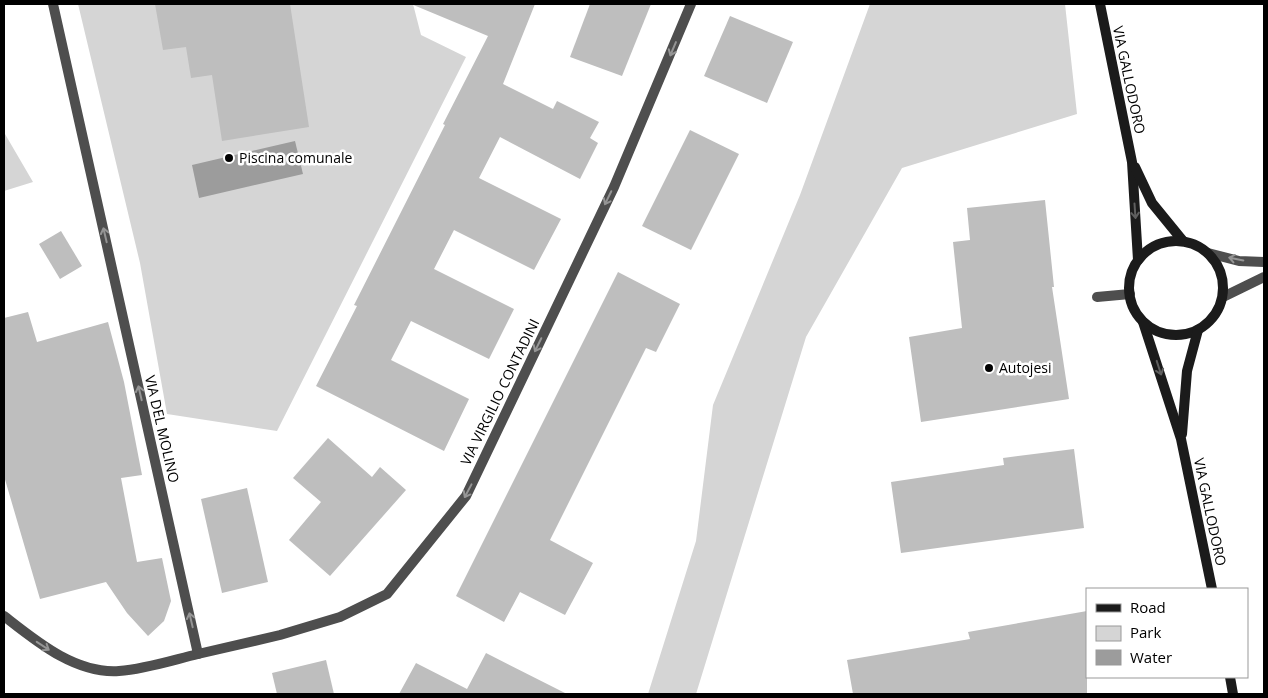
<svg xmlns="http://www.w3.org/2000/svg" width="1268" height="698" font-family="'Open Sans',sans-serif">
	<rect width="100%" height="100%" fill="#fff"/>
	<g fill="#d5d5d5">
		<polygon points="78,4 413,4 421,35 466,57 277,431 167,414 140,263"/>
		<polygon points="870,4 1065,4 1077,114 902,168 806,337 696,694 648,694 696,541 713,405 800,195"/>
		<polygon points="4,117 5,134 33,182 4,191"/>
	</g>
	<polygon fill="#9c9c9c" points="295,141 303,174 199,198 192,165"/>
	<g fill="#bebebe">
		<polygon points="155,4 290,4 309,127 222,141 212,75 191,78 186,47 163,50"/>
		<polygon points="411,4 535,4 503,84 553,109 557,101 599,122 590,138 598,143 580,179 500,137 479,178 561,219 534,270 454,230 434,269 514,309 489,359 411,321 391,360 469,399 444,451 316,386 357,306 354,305 445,125 443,124 488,36"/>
		<polygon points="590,4 651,4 622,76 570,57"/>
		<polygon points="730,16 793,42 767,103 704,76"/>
		<polygon points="690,130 739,154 691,250 642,226"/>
		<polygon points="1045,200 1054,287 1052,287 1069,399 921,422 909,337 962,328 953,242 970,240 967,208"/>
		<polygon points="61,231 82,266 60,279 39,244"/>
		<polygon points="618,272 680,304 656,352 646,348 550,540 593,563 565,615 520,592 504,622 456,596"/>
		<polygon points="28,312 37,342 108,322 124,382 142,475 121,478 137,562 162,558 171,601 164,621 148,636 127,613 106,582 40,599 4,476 4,318"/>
		<polygon points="328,438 372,477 380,467 406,490 330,576 289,540 321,502 293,478"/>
		<polygon points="1074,449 1084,528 901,553 891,482 1004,465 1003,458"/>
		<polygon points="247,488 268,582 222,593 201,499"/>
		<polygon points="1087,611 1087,694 853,694 847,660 970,639 968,632"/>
		<polygon points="486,653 567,694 399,694 416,663 467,689"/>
		<polygon points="326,660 334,694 277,694 272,673"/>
	</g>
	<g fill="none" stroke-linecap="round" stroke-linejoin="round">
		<polyline stroke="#4e4e4e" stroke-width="10" points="1097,297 1130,294"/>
		<g stroke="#4e4e4e" stroke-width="10">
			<polyline points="1208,253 1239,261 1264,262"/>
			<polyline points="1223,297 1264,277"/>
			<path d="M 4,616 C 36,641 75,674 119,671 C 146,669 173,660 198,654 L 53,4"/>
			<polyline points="198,654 280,635 340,617 387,594 466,496 614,187 691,4"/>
		</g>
		<g stroke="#1b1b1b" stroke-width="10">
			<polyline points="1100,4 1132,162 1138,260"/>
			<polyline points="1135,167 1152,203 1183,241"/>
			<circle cx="1176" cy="288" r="47"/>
			<polyline points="1143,322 1181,439 1212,589"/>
			<polyline points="1182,434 1187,371 1198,330"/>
			<polyline points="1230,677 1233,694"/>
		</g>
	</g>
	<defs><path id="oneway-shaft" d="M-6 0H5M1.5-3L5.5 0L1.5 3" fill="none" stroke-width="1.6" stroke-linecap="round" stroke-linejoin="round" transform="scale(1.25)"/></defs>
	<g stroke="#959595">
		<use href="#oneway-shaft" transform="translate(673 49) rotate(113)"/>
		<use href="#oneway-shaft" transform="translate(608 198) rotate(116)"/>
		<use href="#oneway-shaft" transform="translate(105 235) rotate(-103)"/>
		<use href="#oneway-shaft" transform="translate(1236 259) rotate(-169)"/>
		<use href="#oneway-shaft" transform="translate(538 345) rotate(116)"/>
		<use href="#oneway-shaft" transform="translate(140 393) rotate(-103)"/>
		<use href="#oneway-shaft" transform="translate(468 491) rotate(118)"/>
		<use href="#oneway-shaft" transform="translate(191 620) rotate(-103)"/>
		<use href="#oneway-shaft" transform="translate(43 646) rotate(33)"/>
	</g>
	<g stroke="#5f5f5f">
		<use href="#oneway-shaft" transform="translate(1135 211) rotate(86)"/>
		<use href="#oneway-shaft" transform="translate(1159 368) rotate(72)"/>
	</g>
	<g fill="#000" stroke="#fff" stroke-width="2">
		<circle cx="229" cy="158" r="5"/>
		<circle cx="989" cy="368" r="5"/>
	</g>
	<g text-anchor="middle" stroke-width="5" stroke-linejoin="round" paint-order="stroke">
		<g font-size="14" fill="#000" stroke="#fff">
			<text transform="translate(1129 80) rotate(78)" y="5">VIA GALLODORO</text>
			<text transform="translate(500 392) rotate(-64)" y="5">VIA VIRGILIO CONTADINI</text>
			<text transform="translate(162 429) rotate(77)" y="5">VIA DEL MOLINO</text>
			<text transform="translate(1210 512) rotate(78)" y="5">VIA GALLODORO</text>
		</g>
		<g font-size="14" fill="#000" stroke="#fff" text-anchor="start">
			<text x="239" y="163">Piscina comunale</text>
			<text x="999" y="373">Autojesi</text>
		</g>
	</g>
	<rect width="1268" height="698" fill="none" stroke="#000000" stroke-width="10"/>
	<rect x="1086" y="588" width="162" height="90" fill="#ffffff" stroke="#999999"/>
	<rect x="1096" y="604" width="25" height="8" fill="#1b1b1b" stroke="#999999"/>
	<text x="1130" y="613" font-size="15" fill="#000000">Road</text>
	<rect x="1096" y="626" width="25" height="15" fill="#d5d5d5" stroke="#999999"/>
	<text x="1130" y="638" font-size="15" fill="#000000">Park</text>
	<rect x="1096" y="650" width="25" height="15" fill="#9c9c9c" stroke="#999999"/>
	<text x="1130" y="663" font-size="15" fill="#000000">Water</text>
</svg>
